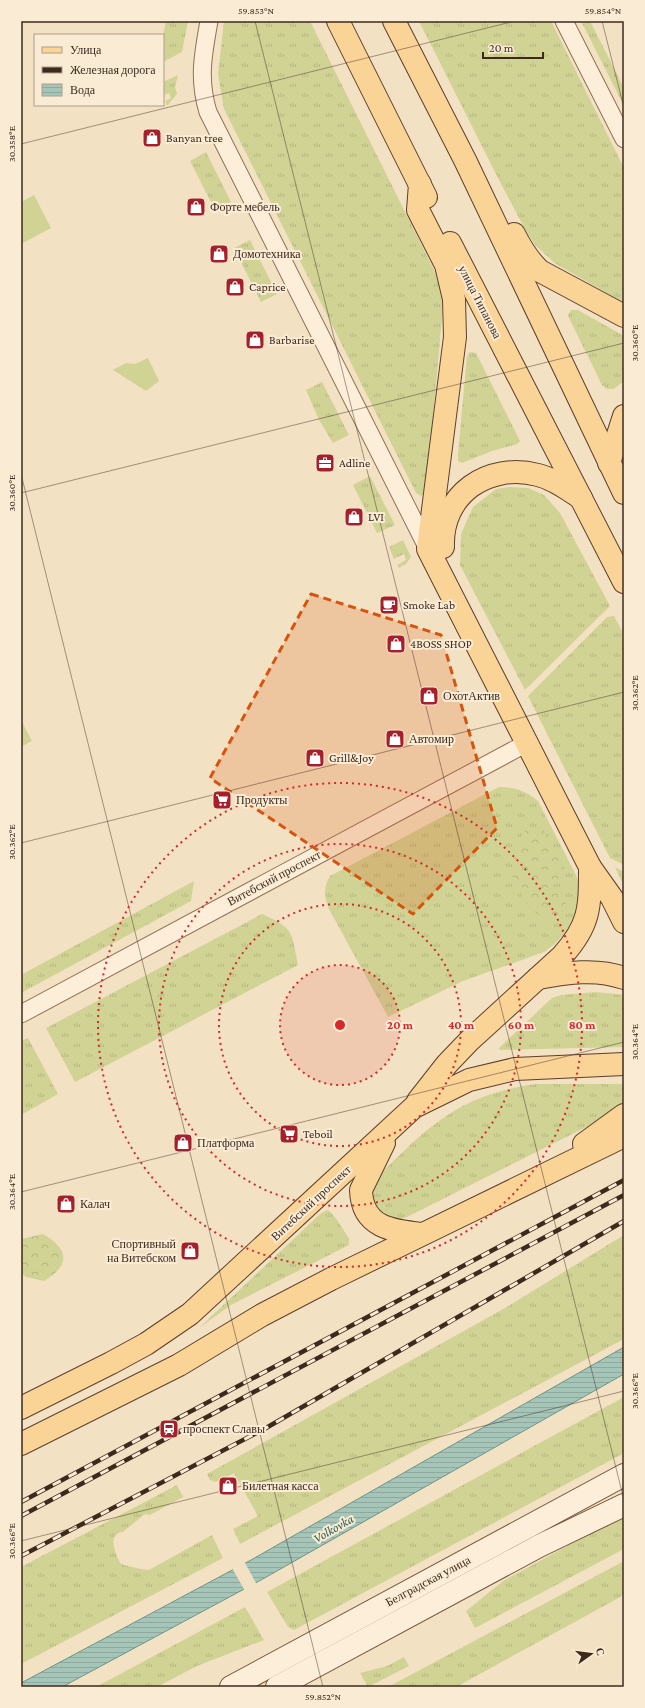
<svg xmlns="http://www.w3.org/2000/svg" width="645" height="1708" font-family="'Crimson Pro',serif">
	<defs>
		<pattern id="grass-tufts" width="24" height="20" patternUnits="userSpaceOnUse"><rect width="24" height="20" fill="#d1d395"/><path d="M3 7l-1-3M5 7V3M7 7l1-3M15 17l-1-3M17 17v-4M19 17l1-3" fill="none" stroke="#b4b580"/></pattern>
		<pattern id="forest-crowns" width="20" height="18" patternUnits="userSpaceOnUse"><rect width="20" height="18" fill="#d1d395"/><path d="M2 6a3 3 0 1 1 6 0M12 15a3 3 0 1 1 6 0" fill="none" stroke="#b4b580"/></pattern>
		<pattern id="water-rules" width="6" height="5" patternUnits="userSpaceOnUse"><rect width="6" height="5" fill="#a6c5b9"/><path d="M0 2.5h6" fill="none" stroke="#90a99f"/></pattern>
	</defs>
	<rect width="100%" height="100%" fill="#f3e1c3"/>
	<g fill="url(#grass-tufts)">
		<polygon points="166,21 188,21 182,52 163,62 163,35"/>
		<polygon points="224,21 310,21 436,274 442,295 442,318 426,492 421,496 416,493 224,109 218,74"/>
		<polygon points="419,21 551,21 624,168 624,303 556,264 535,245 527,233 500,182"/>
		<polygon points="581,21 590,21 624,88 624,106"/>
		<polygon points="178,75 175,87 177,94 167,106 165,101 171,98 169,93 163,95 163,82"/>
		<polygon points="206,152 231,202 215,210 190,161"/>
		<polygon points="250,240 277,294 261,302 234,248"/>
		<polygon points="571,310 578,310 624,336 624,381 614,389 607,389 602,385 569,318 568,315"/>
		<polygon points="470,352 476,353 520,441 517,444 492,451 462,463 458,461 458,454 467,356"/>
		<polygon points="322,382 349,435 333,443 319,420 306,390"/>
		<polygon points="370,476 395,525 377,533 353,485"/>
		<polygon points="509,487 528,488 544,495 560,513 610,606 525,690 460,565 461,534 473,507 496,489"/>
		<polygon points="403,540 411,557 406,564 399,568 397,565 406,560 404,554 394,559 389,547"/>
		<polygon points="614,616 624,635 624,865 610,858 528,696 607,617"/>
		<path d="M 499,787 C 514,787 526,791 538,801 L 577,877 C 586,905 568,937 544,952 L 463,981 L 388,1017 L 329,909 C 324,896 323,888 330,876 Z"/>
		<polygon points="615,867 624,872 624,886"/>
		<polygon points="194,881 191,901 21,993 21,975"/>
		<path d="M 262,914 C 295,929 291,931 298,965 L 75,1082 L 46,1028 Z"/>
		<polygon points="596,992 624,995 624,1047 500,1050 499,1048 552,998 561,995"/>
		<polygon points="28,1038 58,1094 21,1115 21,1041"/>
		<path d="M 536,1084 L 624,1084 L 624,1108 L 407,1217 L 398,1220 L 381,1217 L 369,1196 C 378,1173 386,1168 404,1151 C 445,1111 479,1092 536,1084 Z"/>
		<path d="M 327,1210 C 334,1212 344,1232 349,1238 L 349,1245 L 231,1305 L 199,1328 L 320,1214 Z"/>
		<polygon points="624,1235 624,1339 240,1544 233,1529 258,1516 234,1473 216,1482 210,1480 207,1474 505,1308"/>
		<polygon points="624,1397 624,1453 294,1630 288,1627 267,1592"/>
		<path d="M 177,1485 L 183,1497 L 150,1515 L 145,1514 L 123,1532 C 106,1533 116,1556 121,1564 C 127,1566 144,1570 149,1570 L 212,1535 L 223,1558 L 21,1664 L 21,1567 Z"/>
		<polygon points="624,1515 624,1549 475,1628 466,1611 503,1581"/>
		<polygon points="624,1561 624,1595 456,1687 388,1687"/>
		<polygon points="245,1607 264,1640 197,1666 157,1687 96,1687"/>
		<polygon points="404,1657 409,1666 368,1687 360,1673 387,1666"/>
	</g>
	<g fill="url(#forest-crowns)">
		<path d="M 540,826 C 547,833 545,835 547,843 C 548,850 557,853 562,856 C 567,873 564,875 551,885 L 551,893 L 561,894 L 569,909 L 564,917 C 540,923 535,913 521,896 L 523,889 L 521,884 L 516,883 L 510,872 L 515,866 L 514,859 L 523,841 L 521,838 C 524,829 531,827 540,826 Z"/>
		<path d="M 43,1234 C 69,1249 71,1265 44,1281 L 26,1277 L 21,1273 L 21,1239 Z"/>
	</g>
	<g fill="#d1d395">
		<polygon points="34,195 51,228 21,244 21,202"/>
		<polygon points="148,358 159,381 146,391 113,370 126,363 135,364"/>
		<polygon points="21,720 32,741 21,747"/>
	</g>
	<polygon fill="url(#water-rules)" stroke="#6b9587" points="624,1347 624,1374 261,1580 62,1687 21,1687 21,1683 251,1560"/>
	<polygon fill="#f3e1c3" points="244,1561 257,1585 245,1591 232,1568"/>
	<g fill="none" stroke-linecap="round" stroke-linejoin="round">
		<defs>
			<g id="street">
				<path d="M 209,21 C 203,55 198,79 208,112 L 428,549"/>
				<polyline points="564,21 624,139"/>
				<polyline points="21,1014 527,743"/>
			</g>
			<g id="secondary">
				<polyline points="231,1687 624,1475"/>
				<polyline points="277,1687 539,1546 624,1505"/>
			</g>
			<g id="primary">
				<polyline points="338,21 426,197"/>
				<polyline points="394,21 465,160 624,493"/>
				<polyline points="420,184 418,210 446,265 454,299 455,337 428,549 590,867 612,898 624,922"/>
				<path d="M 514,234 C 521,248 528,260 540,271 L 624,316"/>
				<polyline points="450,243 624,582"/>
				<polyline points="609,463 624,416"/>
				<path d="M 443,547 C 441,494 488,462 538,475 C 554,479 567,489 581,498"/>
				<path d="M 538,978 C 567,973 595,968 624,978"/>
				<path d="M 418,1101 L 447,1064 L 469,1041 L 562,956 C 590,925 590,908 590,867"/>
				<path d="M 384,1143 L 361,1190 C 362,1228 393,1231 422,1234"/>
				<polyline points="584,1144 624,1115"/>
				<polyline points="21,1408 111,1363 146,1344 190,1314 414,1107 469,1080 515,1069 624,1064"/>
				<polyline points="21,1444 179,1365 262,1315 331,1279 624,1136"/>
			</g>
		</defs>
		<use href="#street" stroke="#907157" stroke-width="19"/>
		<use href="#secondary" stroke="#72513a" stroke-width="24"/>
		<use href="#primary" stroke="#5d3f2c" stroke-width="24"/>
		<use href="#street" stroke="#fceed8" stroke-width="17"/>
		<use href="#secondary" stroke="#fceed8" stroke-width="22"/>
		<use href="#primary" stroke="#fad397" stroke-width="22"/>
		<defs>
			<g id="rail">
				<polyline points="21,1502 624,1180"/>
				<polyline points="21,1516 624,1195"/>
				<polyline points="21,1556 266,1428 624,1221"/>
			</g>
		</defs>
		<use href="#rail" stroke="#3e2a1d" stroke-width="4.5"/>
		<use href="#rail" stroke="#f9ebd4" stroke-width="3" stroke-dasharray="9" stroke-linecap="butt"/>
	</g>
	<path fill="#d7540e" fill-opacity="0.2" stroke="#d7540e" stroke-width="3" stroke-dasharray="8 5" stroke-linejoin="round" d="M 311,594 L 441,635 L 497,828 L 413,914 L 210,778 Z"/>
	<path fill="none" stroke="#3e2a1d" stroke-width="1" stroke-opacity="0.45" d="M 255,21 L 624,1500M 602,21 L 624,108M 21,144 L 515,21M 21,474 L 323,1687M 21,493 L 624,343M 21,843 L 624,692M 21,1192 L 624,1042M 21,1541 L 624,1391"/>
	<circle cx="340" cy="1025" r="60" fill="#d62828" fill-opacity=".12"/>
	<g fill="none" stroke="#d62828" stroke-width="2" stroke-dasharray="2 4">
		<circle cx="340" cy="1025" r="60"/>
		<circle cx="340" cy="1025" r="121"/>
		<circle cx="340" cy="1025" r="181"/>
		<circle cx="340" cy="1025" r="242"/>
	</g>
	<defs>
		<symbol id="shop-square" viewBox="-11 -11 22 22"><rect x="-9" y="-9" width="18" height="18" rx="4" fill="#a6202c" stroke="#f9ebd4"/><path d="M-5-2.5h2.3a2.7 3.5 0 0 1 5.4 0H5L5.5 6h-11ZM-1.5-2.5h3a1.5 2.3 0 0 0-3 0Z" fill="#fff"/></symbol>
		<symbol id="office-square" viewBox="-11 -11 22 22"><rect x="-9" y="-9" width="18" height="18" rx="4" fill="#a6202c" stroke="#f9ebd4"/><path d="M-6-3h4V-5.5h4V-3h4V5H-6ZM-1-4.5V-3h2v-1.5ZM-6 0V1H6V0Z" fill="#fff"/></symbol>
		<symbol id="cafe-square" viewBox="-11 -11 22 22"><rect x="-9" y="-9" width="18" height="18" rx="4" fill="#a6202c" stroke="#f9ebd4"/><path d="M-5.5-4.5H6V0H3Q3 3.5 0 3.5H-2.5Q-5.5 3.5-5.5 0ZM3-3.2v2h1.7v-2ZM-6 4.5H4V6H-6Z" fill="#fff"/></symbol>
		<symbol id="supermarket-square" viewBox="-11 -11 22 22"><rect x="-9" y="-9" width="18" height="18" rx="4" fill="#a6202c" stroke="#f9ebd4"/><path d="M-6-5.5h2.5l.6 2H6L4.5 2H-2.5L-4.4-4H-6ZM-1.5 3.2a1.3 1.3 0 1 0 .1 0ZM3 3.2a1.3 1.3 0 1 0 .1 0Z" fill="#fff"/></symbol>
		<symbol id="station-square" viewBox="-11 -11 22 22"><rect x="-9" y="-9" width="18" height="18" rx="4" fill="#a6202c" stroke="#f9ebd4"/><path d="M-3-6H3Q5-6 5-4V2Q5 4 3 4L4.5 6H3L1.5 4h-3L-3 6H-4.5L-3 4Q-5 4-5 2V-4Q-5-6-3-6ZM-3.5-4v3h7v-3ZM-3.5 1v1.5H-2V1ZM2 1v1.5H3.5V1Z" fill="#fff"/></symbol>
	</defs>
	<g fill-rule="evenodd">
		<use href="#shop-square" x="141" y="127" width="22" height="22"/>
		<use href="#shop-square" x="185" y="196" width="22" height="22"/>
		<use href="#shop-square" x="208" y="243" width="22" height="22"/>
		<use href="#shop-square" x="224" y="276" width="22" height="22"/>
		<use href="#shop-square" x="244" y="329" width="22" height="22"/>
		<use href="#office-square" x="314" y="452" width="22" height="22"/>
		<use href="#shop-square" x="343" y="506" width="22" height="22"/>
		<use href="#cafe-square" x="378" y="594" width="22" height="22"/>
		<use href="#shop-square" x="385" y="633" width="22" height="22"/>
		<use href="#shop-square" x="418" y="685" width="22" height="22"/>
		<use href="#shop-square" x="384" y="728" width="22" height="22"/>
		<use href="#shop-square" x="304" y="747" width="22" height="22"/>
		<use href="#supermarket-square" x="211" y="789" width="22" height="22"/>
		<use href="#supermarket-square" x="278" y="1123" width="22" height="22"/>
		<use href="#shop-square" x="172" y="1132" width="22" height="22"/>
		<use href="#shop-square" x="55" y="1193" width="22" height="22"/>
		<use href="#shop-square" x="179" y="1240" width="22" height="22"/>
		<use href="#station-square" x="158" y="1418" width="22" height="22"/>
		<use href="#shop-square" x="217" y="1475" width="22" height="22"/>
	</g>
	<g text-anchor="middle" stroke-width="4" stroke-linejoin="round" paint-order="stroke">
		<g font-size="12" fill="#3e2a1d" stroke="#f9ebd4" text-anchor="start">
			<text x="166" y="142">Banyan tree</text>
			<text x="210" y="211">Форте мебель</text>
			<text x="233" y="258">Домотехника</text>
			<text x="249" y="291">Caprice</text>
			<text x="269" y="344">Barbarise</text>
			<text x="339" y="467">Adline</text>
			<text x="368" y="521">LVI</text>
			<text x="403" y="609">Smoke Lab</text>
			<text x="410" y="648">4BOSS SHOP</text>
			<text x="443" y="700">ОхотАктив</text>
			<text x="409" y="743">Автомир</text>
			<text x="329" y="762">Grill&amp;Joy</text>
			<text x="236" y="804">Продукты</text>
			<text x="303" y="1138">Teboil</text>
			<text x="197" y="1147">Платформа</text>
			<text x="80" y="1208">Калач</text>
			<text x="176" y="1248" text-anchor="end">Спортивный<tspan x="176" dy="14">на Витебском</tspan></text>
			<text x="183" y="1433">проспект Славы</text>
			<text x="242" y="1490">Билетная касса</text>
		</g>
		<g font-size="12" fill="#3e2a1d" stroke="#f9ebd4">
			<text transform="translate(480 302) rotate(63)" y="4">улица Типанова</text>
			<text transform="translate(274 878) rotate(-28)" y="4">Витебский проспект</text>
			<text transform="translate(311 1203) rotate(-43)" y="4">Витебский проспект</text>
			<text transform="translate(428 1581) rotate(-28)" y="4">Белградская улица</text>
		</g>
		<g font-size="13" font-style="italic" fill="#2b6058" stroke="#f9ebd4">
			<text transform="translate(333 1528) rotate(-30)" y="5">Volkovka</text>
		</g>
	</g>
	<circle cx="340" cy="1025" r="6" fill="#d62828" stroke="#f9ebd4" stroke-width="2"/>
	<g font-size="12" text-anchor="middle" font-weight="bold" fill="#d62828" stroke="#f9ebd4" stroke-width="4" stroke-linejoin="round" paint-order="stroke">
		<text x="400" y="1029">20 m</text>
		<text x="461" y="1029">40 m</text>
		<text x="521" y="1029">60 m</text>
		<text x="582" y="1029">80 m</text>
	</g>
	<rect width="645" height="1708" fill="none" stroke="#f9ebd4" stroke-width="44"/>
	<rect x="34" y="34" width="130" height="72" fill="#f9ebd4" stroke="#ae9e8b"/>
	<rect x="42" y="47" width="20" height="6" fill="#fad397" stroke="#ae9e8b"/>
	<text x="70" y="54" font-size="12" fill="#3e2a1d">Улица</text>
	<rect x="42" y="67" width="20" height="6" fill="#3e2a1d" stroke="#ae9e8b"/>
	<text x="70" y="74" font-size="12" fill="#3e2a1d">Железная дорога</text>
	<rect x="42" y="84" width="20" height="12" fill="url(#water-rules)" stroke="#ae9e8b"/>
	<text x="70" y="94" font-size="12" fill="#3e2a1d">Вода</text>
	<g transform="translate(591 1654) rotate(76)" stroke="#f9ebd4" stroke-width="3" paint-order="stroke">
	<path d="M0-3L7 15L0 10L-7 15Z" fill="#3e2a1d"/>
	<text y="-6" font-size="11" font-weight="bold" text-anchor="middle" fill="#3e2a1d">С</text>
	</g>
	<path d="M483 52v6h60v-6" fill="none" stroke="#3e2a1d" stroke-width="2"/>
	<text x="489" y="52" font-size="12" fill="#3e2a1d" stroke="#f9ebd4" stroke-width="3" paint-order="stroke">20 m</text>
	<rect x="22" y="22" width="601" height="1664" fill="none" stroke="#3e2a1d" stroke-width="1.5"/>
	<g font-size="10" text-anchor="middle" fill="#3e2a1d">
		<text x="256" y="14">59.853°N</text>
		<text x="603" y="14">59.854°N</text>
		<text transform="translate(11 144) rotate(-90)" y="4">30.358°E</text>
		<text transform="translate(634 343) rotate(-90)" y="4">30.360°E</text>
		<text transform="translate(11 493) rotate(-90)" y="4">30.360°E</text>
		<text transform="translate(634 693) rotate(-90)" y="4">30.362°E</text>
		<text transform="translate(11 842) rotate(-90)" y="4">30.362°E</text>
		<text transform="translate(634 1042) rotate(-90)" y="4">30.364°E</text>
		<text transform="translate(11 1192) rotate(-90)" y="4">30.364°E</text>
		<text transform="translate(634 1391) rotate(-90)" y="4">30.366°E</text>
		<text transform="translate(11 1541) rotate(-90)" y="4">30.366°E</text>
		<text x="323" y="1700">59.852°N</text>
	</g>
</svg>
